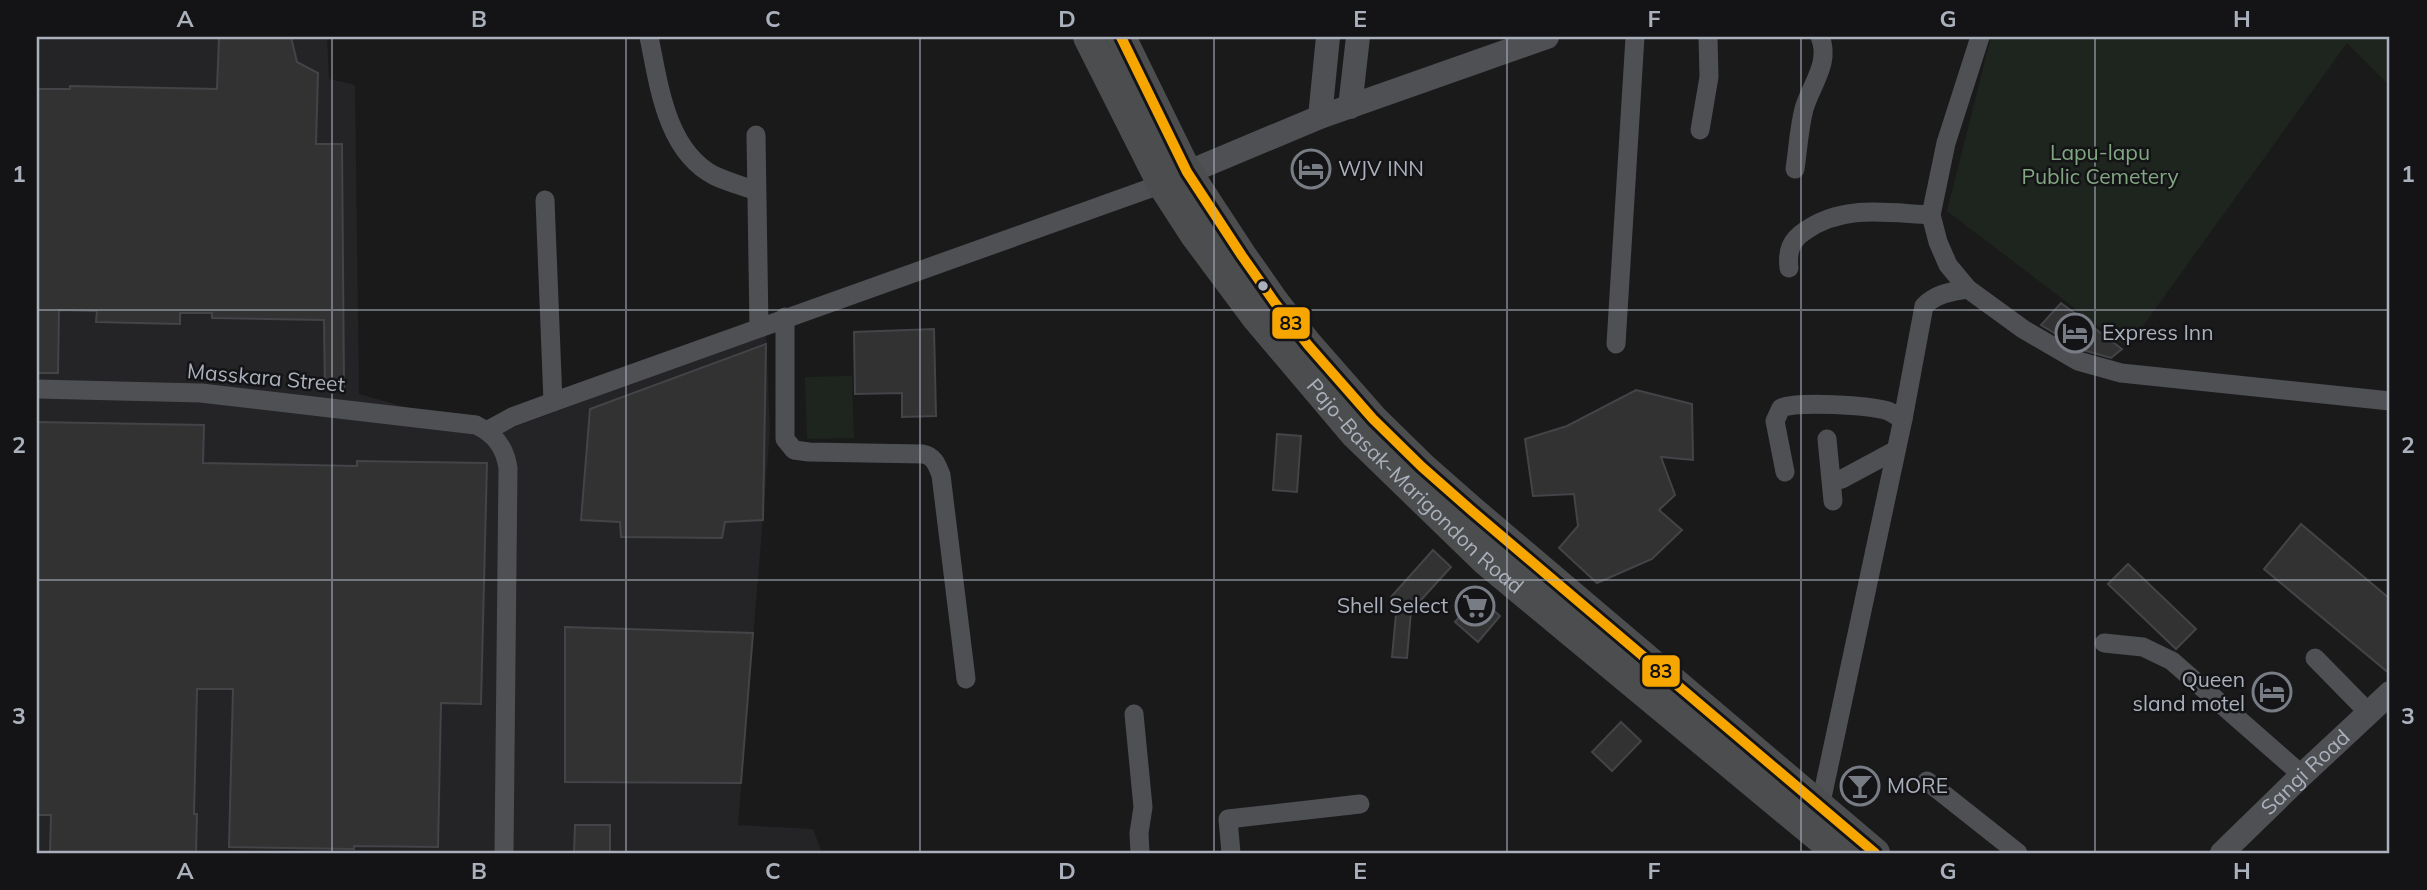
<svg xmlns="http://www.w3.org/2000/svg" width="2427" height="890" font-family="Mulish,sans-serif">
	<rect width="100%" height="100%" fill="#1a1a1b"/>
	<polygon fill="#242427" points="37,37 327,37 329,79 355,85 359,394 498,433 766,334 770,430 738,825 813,829 822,853 37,853"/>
	<g fill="#1e251f">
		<polygon points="1991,37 2390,37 2390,86 2347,43 2127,348 1947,211"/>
		<polygon points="852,376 854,438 807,439 805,377"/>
	</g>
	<g fill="#323233" stroke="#434447" stroke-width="2">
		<polygon points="219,37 291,37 297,62 318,73 316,144 342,144 344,389 325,389 324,320 212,318 212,313 180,313 180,324 96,322 97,311 59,310 58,373 37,373 37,89 70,89 70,86 217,89"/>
		<polygon points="2061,303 2122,349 2111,358 2083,350 2041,325"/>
		<polygon points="934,329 936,416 902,417 902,393 855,394 854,332"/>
		<polygon points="766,344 763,520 725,522 722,538 621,537 620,522 581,520 590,409"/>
		<polygon points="1636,390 1692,404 1693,460 1661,457 1675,495 1659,510 1682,530 1652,559 1597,583 1559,548 1578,526 1574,494 1533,496 1525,439 1567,426"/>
		<polygon points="37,422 204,425 203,463 357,466 357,461 487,463 481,704 441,703 438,847 354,846 354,849 229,847 233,689 197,689 194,814 197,814 196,853 50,853 51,815 37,815"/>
		<polygon points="1277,434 1301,436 1297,492 1273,490"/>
		<polygon points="2301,524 2390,599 2390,674 2264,569"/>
		<polygon points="1433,550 1451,567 1411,611 1407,658 1392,657 1397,603 1391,597"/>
		<polygon points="2128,564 2196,629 2176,649 2108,584"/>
		<polygon points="1478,596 1500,616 1478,642 1455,622"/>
		<polygon points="565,627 753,633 741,783 565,782"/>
		<polygon points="1621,722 1641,741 1612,771 1592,752"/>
		<polygon points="575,825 610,825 610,853 574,853"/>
	</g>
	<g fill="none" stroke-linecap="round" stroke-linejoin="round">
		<g stroke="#4e5054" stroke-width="19">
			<path d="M 649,37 C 659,85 666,151 715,176 C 728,182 743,186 756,191"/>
			<polyline points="1980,37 1946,143 1931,215 1938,242 1948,265 1968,289 2023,329 2078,361 2121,373 2390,401"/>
			<polyline points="1700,130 1709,77 1708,37"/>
			<polyline points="756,135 759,327"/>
			<path d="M 1795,169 C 1798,149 1799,128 1804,109 C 1811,85 1831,62 1820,37"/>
			<polyline points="545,200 553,402"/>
			<path d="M 1789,268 C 1787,251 1791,240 1805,231 C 1843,204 1887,213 1931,215"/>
			<path d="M 785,317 L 785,439 L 794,450 L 809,452 L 923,454 C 934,456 937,465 941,475 L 966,679"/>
			<polyline points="1616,344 1635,37"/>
			<path d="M 37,389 L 201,393 L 476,425 C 495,434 505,447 508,468 L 504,853"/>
			<polyline points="488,430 512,417 553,402 1162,184"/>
			<polyline points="1827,439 1833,501"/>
			<path d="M 1785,472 L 1775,421 L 1781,408 C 1798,401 1869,405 1888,411 C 1893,413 1898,417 1903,419"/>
			<polyline points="1832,482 1842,479 1896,450"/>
			<polyline points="2104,643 2143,647 2172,661 2302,775"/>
			<polyline points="2315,658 2369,713"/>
			<polyline points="1134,714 1143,807 1139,833 1140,853"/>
			<polyline points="1927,781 2018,853"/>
			<path d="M 1820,807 L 1903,419 L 1924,306 C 1937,293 1951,292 1968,289"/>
			<polyline points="1231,853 1228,819 1360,804"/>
		</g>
		<g stroke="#4e5054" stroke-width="24">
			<polyline points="1350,107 1358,37"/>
			<polyline points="1320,117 1328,37"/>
			<polyline points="1172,179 1320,117 1547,37"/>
			<path id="s1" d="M 2222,853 L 2302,775 L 2390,693"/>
		</g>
		<g stroke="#4c4d4f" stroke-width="30">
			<path id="s2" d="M 1088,37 L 1162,184 L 1195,235 L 1256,317 L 1355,434 L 1486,561 L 1838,853"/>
			<polyline points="1121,37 1187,172 1242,256 1275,303 1308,345 1373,419 1422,467 1472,511 1875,853"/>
		</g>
		<defs>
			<polyline id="bus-1" points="1121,37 1187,172 1242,256 1275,303 1308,345 1373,419 1422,467 1472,511 1875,853"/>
		</defs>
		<use href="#bus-1" stroke="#141417" stroke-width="16"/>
		<use href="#bus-1" stroke="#f7a600" stroke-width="10"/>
	</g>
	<path fill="none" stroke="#abb1bc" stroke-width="2" stroke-opacity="0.55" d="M 332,37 L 332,853M 626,37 L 626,853M 920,37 L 920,853M 1214,37 L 1214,853M 1507,37 L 1507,853M 1801,37 L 1801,853M 2095,37 L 2095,853M 37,310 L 2390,310M 37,580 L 2390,580"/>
	<defs>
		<symbol id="hotel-ring" viewBox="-11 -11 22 22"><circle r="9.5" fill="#141417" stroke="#787c84" stroke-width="1.5"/><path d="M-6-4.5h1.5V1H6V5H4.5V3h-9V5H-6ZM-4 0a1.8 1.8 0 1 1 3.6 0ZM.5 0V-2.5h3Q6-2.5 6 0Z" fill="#787c84"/></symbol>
		<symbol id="supermarket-ring" viewBox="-11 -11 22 22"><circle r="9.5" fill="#141417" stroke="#787c84" stroke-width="1.5"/><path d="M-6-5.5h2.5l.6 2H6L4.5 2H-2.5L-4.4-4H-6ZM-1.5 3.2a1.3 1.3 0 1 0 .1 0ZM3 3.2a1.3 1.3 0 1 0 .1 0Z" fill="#787c84"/></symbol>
		<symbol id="bar-ring" viewBox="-11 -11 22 22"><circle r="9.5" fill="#141417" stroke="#787c84" stroke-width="1.5"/><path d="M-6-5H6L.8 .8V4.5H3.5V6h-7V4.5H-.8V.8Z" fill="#787c84"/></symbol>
	</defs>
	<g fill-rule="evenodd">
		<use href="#hotel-ring" x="1289" y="147" width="44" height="44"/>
		<use href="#hotel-ring" x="2053" y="311" width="44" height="44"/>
		<use href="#supermarket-ring" x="1453" y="584" width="44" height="44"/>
		<use href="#hotel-ring" x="2250" y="670" width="44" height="44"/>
		<use href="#bar-ring" x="1838" y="764" width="44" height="44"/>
	</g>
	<circle fill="#abb1bc" stroke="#141417" stroke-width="2.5" cx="1263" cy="286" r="6"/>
	<g text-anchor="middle" stroke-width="5" stroke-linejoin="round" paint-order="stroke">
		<g font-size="21" fill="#82a782" stroke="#141417">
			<text x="2100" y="160">Lapu-lapu<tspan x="2100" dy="24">Public Cemetery</tspan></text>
		</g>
		<g font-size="21" fill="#abb1bc" stroke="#141417" text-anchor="start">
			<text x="1338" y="176">WJV INN</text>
			<text x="2102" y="340">Express Inn</text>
			<text x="1448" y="613" text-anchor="end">Shell Select</text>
			<text x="2245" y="687" text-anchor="end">Queen<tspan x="2245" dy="24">sland motel</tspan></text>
			<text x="1887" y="793">MORE</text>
		</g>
		<g font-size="21" fill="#abb1bc" stroke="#141417">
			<text transform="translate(266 378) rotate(5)" y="7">Masskara Street</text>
			<text dy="7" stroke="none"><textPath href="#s2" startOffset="560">Pajo-Basak-Marigondon Road</textPath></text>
			<text dy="7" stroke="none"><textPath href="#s1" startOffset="116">Sangi Road</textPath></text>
		</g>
	</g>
	<g stroke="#141417" stroke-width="2.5">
		<rect x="1271" y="306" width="40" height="34" rx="7" fill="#f7a600"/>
		<rect x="1641" y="654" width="40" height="34" rx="7" fill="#f7a600"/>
	</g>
	<g font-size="19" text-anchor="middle" font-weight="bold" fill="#111">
		<text x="1291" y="330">83</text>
		<text x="1661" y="678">83</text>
	</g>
	<rect width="2427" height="890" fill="none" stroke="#141417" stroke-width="77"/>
	<rect x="38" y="38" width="2350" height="814" fill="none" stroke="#abb1bc" stroke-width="2.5"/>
	<g font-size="23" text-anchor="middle" font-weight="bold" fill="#abb1bc">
		<text x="185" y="27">A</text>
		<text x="479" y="27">B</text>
		<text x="773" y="27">C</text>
		<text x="1067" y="27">D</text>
		<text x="1360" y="27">E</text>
		<text x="1654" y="27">F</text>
		<text x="1948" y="27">G</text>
		<text x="2242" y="27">H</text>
		<text x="19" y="182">1</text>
		<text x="2408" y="182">1</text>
		<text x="19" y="453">2</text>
		<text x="2408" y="453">2</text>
		<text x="19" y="724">3</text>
		<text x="2408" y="724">3</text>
		<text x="185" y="879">A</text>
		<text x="479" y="879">B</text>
		<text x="773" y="879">C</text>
		<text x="1067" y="879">D</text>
		<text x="1360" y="879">E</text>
		<text x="1654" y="879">F</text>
		<text x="1948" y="879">G</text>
		<text x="2242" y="879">H</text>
	</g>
</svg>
